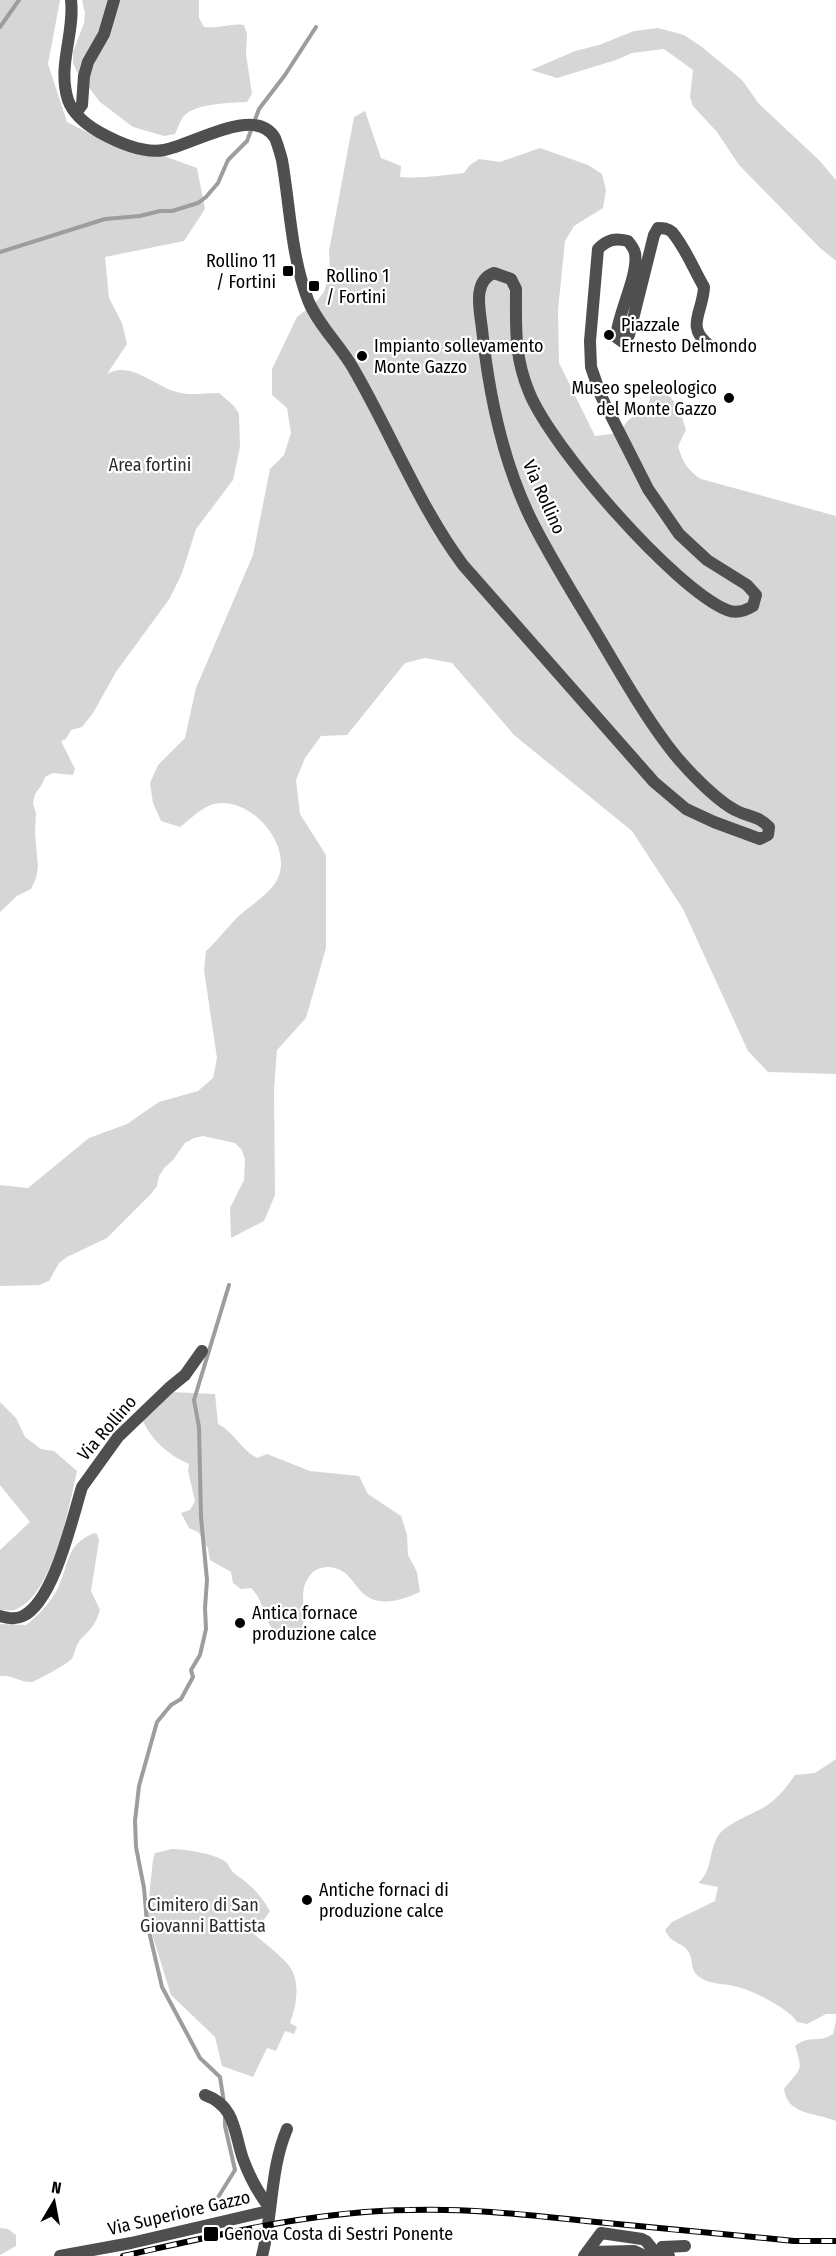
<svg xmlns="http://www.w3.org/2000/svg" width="836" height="2256" font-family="'Fira Sans Condensed',sans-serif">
	<rect width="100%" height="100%" fill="#fff"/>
	<g fill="#d6d6d6">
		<path d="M 0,0 L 60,0 L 48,64 L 67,122 L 116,147 L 164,156 L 197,168 L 205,209 L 184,241 L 105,257 L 109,298 L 122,323 L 127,344 L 107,374 C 131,360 155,387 177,392 C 191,396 205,393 219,393 L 234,406 L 239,414 L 240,447 L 233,480 L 196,529 L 182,573 L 170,598 L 116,672 L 93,713 L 82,727 L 71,730 L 66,739 L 61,741 L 75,769 L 73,775 L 53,773 L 45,777 L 41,786 L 35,794 L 33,803 L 36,813 L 35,833 L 38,867 L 36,878 L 31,889 L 17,896 L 0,912 Z"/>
		<path d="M 82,0 L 199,0 L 199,18 L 204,27 C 218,29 230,23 244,25 L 247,34 L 246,54 L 252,94 L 247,102 C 230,103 194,103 183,117 C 180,122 177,129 175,134 L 164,136 L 133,127 L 100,102 L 77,72 L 73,63 L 73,52 L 84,23 L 85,13 Z"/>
		<polygon points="658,28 684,35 702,47 742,80 759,104 819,160 836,180 836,261 820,248 739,165 717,132 693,106 690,97 693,70 664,49 632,53 616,60 557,78 531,70 575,51 599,45 634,31"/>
		<path d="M 365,111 L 381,158 L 401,166 L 400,177 C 421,179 442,175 464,173 L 470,165 L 479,159 L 500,162 L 540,148 L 588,165 L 602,174 L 606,190 L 603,208 L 574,226 L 565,241 L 558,310 L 559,363 L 595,436 L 619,433 C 622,429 625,423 629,420 C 642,410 653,408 650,388 L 654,384 C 673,394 681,411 686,430 L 678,446 C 682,461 688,471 701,479 L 836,516 L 836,1074 L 768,1072 L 748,1051 L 683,909 L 632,831 L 514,735 L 452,663 L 425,658 L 405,663 L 347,735 L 321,736 L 305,758 L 296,780 L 300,814 L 326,855 L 326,948 L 306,1018 L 277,1050 L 274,1089 L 275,1195 L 264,1221 L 231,1238 L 230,1208 L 244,1180 L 245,1160 L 242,1150 L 235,1143 L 203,1136 L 194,1138 L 185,1143 L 173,1160 L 165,1167 L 159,1176 L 157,1186 L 151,1194 L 107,1238 L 67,1257 L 59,1263 L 49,1281 L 39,1285 L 0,1286 L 0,1185 L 28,1188 L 89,1138 L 127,1124 L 159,1102 L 198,1091 L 213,1078 L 217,1058 L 204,970 L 206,951 C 217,941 225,930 235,920 C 246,908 272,893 278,878 C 293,844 249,795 214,804 C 202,807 189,820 180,827 L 161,821 L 153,803 L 150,783 L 158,765 L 185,738 L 196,688 L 253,555 L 270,469 L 284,455 L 291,433 L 287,408 L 272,395 L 272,369 L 297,317 L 315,303 L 324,292 L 330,274 L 329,251 L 354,117 Z"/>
		<path d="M 170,1392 L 215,1394 L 218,1424 C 234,1432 241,1450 257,1458 L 267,1454 L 310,1471 L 359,1476 L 368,1494 L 401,1516 L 407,1535 L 408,1555 L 417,1572 L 420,1592 C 400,1601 375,1609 359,1589 C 352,1581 347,1571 335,1568 C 328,1566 319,1567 313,1572 C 294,1591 310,1611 301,1630 C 299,1632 297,1634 294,1637 C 257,1632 271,1608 251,1588 L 241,1589 L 233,1583 L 231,1572 L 210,1560 L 208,1549 L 204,1540 L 198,1532 L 189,1528 L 181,1513 L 190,1510 L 195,1501 L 188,1471 L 189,1464 C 168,1455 151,1440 142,1419 Z"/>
		<path d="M 0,1402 L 16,1418 L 25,1437 L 41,1449 L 54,1451 L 77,1471 C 69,1507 52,1598 14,1610 C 10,1611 4,1610 0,1610 L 0,1550 L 30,1522 L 0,1485 Z"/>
		<path d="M 94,1533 L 97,1534 L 99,1540 L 91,1591 L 100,1610 C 98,1616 96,1622 92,1627 C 88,1633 80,1638 77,1645 C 74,1651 75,1657 69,1661 C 65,1665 36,1681 32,1682 C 20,1683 12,1674 0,1676 L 0,1624 L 26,1625 C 39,1615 49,1604 57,1590 C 70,1564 64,1546 94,1533 Z"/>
		<path d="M 836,1759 L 836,2014 L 826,2014 L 807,2024 L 797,2022 C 789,2009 754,1991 738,1987 C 725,1983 709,1985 698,1976 C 689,1968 694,1959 688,1951 C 681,1941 672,1945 665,1930 L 672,1922 L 715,1901 L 718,1887 L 698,1883 C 713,1871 708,1852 718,1836 C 725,1824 753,1814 766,1806 C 779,1797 786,1788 795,1775 L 815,1773 Z"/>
		<path d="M 172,1849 C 185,1849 218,1854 227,1863 C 230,1867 231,1871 235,1874 C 251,1885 261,1895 270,1911 L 254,1934 C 265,1944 281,1955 290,1967 C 301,1983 296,2007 290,2023 L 297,2027 L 294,2034 L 285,2031 L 276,2051 L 267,2048 L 253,2077 L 222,2066 L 215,2037 L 171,1995 L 147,1918 L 153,1859 L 155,1853 Z"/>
		<path d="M 836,2020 L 836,2121 C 815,2112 788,2116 784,2089 C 800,2068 804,2073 795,2046 C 810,2034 817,2044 833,2034 Z"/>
		<polygon points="0,2228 8,2229 16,2235 16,2246 0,2255"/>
	</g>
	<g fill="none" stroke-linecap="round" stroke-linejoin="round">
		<g stroke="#9d9d9d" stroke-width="4">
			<polyline points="0,27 19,0"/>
			<polyline points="0,252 105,219 140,216 160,211 172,211 198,203 206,197 218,183 228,160 247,141 259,109 285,75 316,27"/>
			<polyline points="224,2103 220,2077 200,2058 162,1987 147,1923 144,1888 136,1847 135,1821 139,1786 157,1722 171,1705 181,1699 193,1677 191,1670 200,1655 206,1629 205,1608 207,1580 201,1517 199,1427 194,1400 229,1285"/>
			<polyline points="212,2207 235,2170 225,2126 225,2117"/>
		</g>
		<g stroke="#4f4f4f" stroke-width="12">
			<path d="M 71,0 C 75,34 57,65 68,100 C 73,114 87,125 99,132 C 117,142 143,154 164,150 C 191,146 255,104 275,138 C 278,145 280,153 282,160 C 290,206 291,256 308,300 C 318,325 340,345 353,368 C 391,433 418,504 463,565 L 654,782 L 686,809 L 714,822 L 760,839 L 768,835 L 769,827 C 759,816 749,817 737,811 C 716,801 682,765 668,746 C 640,709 617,667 593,627 C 573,594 552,560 534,525 C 503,465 489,396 482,329 C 480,311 472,281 494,273 L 511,279 L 516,289 C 516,328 514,356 529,392 C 551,447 674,588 727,610 C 736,614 745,611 753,606 L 756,595 L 747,585 L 707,560 L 679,534 L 648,489 L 601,396 L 591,367 L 590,341 L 598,249 C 608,239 615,238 628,241 C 631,245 634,248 635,253 C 639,274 618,313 616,337 L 623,342 L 629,335 L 654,235 L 658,228 C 663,228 668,228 672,232 C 685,247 694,270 704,287 C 703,312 685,327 709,345"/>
			<polyline points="76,113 82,105 84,76 88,62 104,34 114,0"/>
			<path d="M 0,1616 C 8,1618 15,1620 23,1616 C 54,1601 72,1519 82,1487 L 118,1437 L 169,1388 L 185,1375 L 202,1351"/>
			<path d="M 205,2095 C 236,2106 234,2133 243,2159 C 250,2178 258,2193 270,2208"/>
			<polyline points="590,2252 634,2251 645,2256"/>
			<polyline points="60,2256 131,2243 264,2212 270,2208"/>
			<path d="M 262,2256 C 273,2214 270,2169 287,2129"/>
			<polyline points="584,2256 601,2233 642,2239 646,2241 658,2256"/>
			<polyline points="669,2256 662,2247 685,2246"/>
		</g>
		<defs>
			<path id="rail" d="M 123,2256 C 218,2235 312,2211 410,2210 C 469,2208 528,2215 586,2221 C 656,2228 725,2234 794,2241 L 836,2241"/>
		</defs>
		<use href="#rail" stroke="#000" stroke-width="6"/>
		<use href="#rail" stroke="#fff" stroke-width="4" stroke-dasharray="11" stroke-linecap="butt"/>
	</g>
	<g fill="#000" stroke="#fff" stroke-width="2">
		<rect x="282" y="265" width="12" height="12" rx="3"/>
		<rect x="308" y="280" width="12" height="12" rx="3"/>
		<circle cx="609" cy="335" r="6"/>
		<circle cx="362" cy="356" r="6"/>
		<circle cx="729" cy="398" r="6"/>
		<circle cx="240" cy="1623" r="6"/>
		<circle cx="307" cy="1900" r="6"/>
		<rect x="203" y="2226" width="16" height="16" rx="3"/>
	</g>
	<g text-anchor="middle" stroke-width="4.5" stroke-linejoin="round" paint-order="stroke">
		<g font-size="18" fill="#000" stroke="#fff" text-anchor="start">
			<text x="276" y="267" text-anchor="end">Rollino 11<tspan x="276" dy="21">/ Fortini</tspan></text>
			<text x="326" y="282">Rollino 1<tspan x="326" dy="21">/ Fortini</tspan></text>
			<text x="621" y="331">Piazzale<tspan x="621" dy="21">Ernesto Delmondo</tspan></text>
			<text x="374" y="352">Impianto sollevamento<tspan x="374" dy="21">Monte Gazzo</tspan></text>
			<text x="717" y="394" text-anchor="end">Museo speleologico<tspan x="717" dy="21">del Monte Gazzo</tspan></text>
			<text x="252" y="1619">Antica fornace<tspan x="252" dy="21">produzione calce</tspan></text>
			<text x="319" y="1896">Antiche fornaci di<tspan x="319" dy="21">produzione calce</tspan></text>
			<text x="224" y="2240">Genova Costa di Sestri Ponente</text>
		</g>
		<g font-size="18" fill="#2d2d2d" stroke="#fff">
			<text x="150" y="471">Area fortini</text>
			<text x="203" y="1911">Cimitero di San<tspan x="203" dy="21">Giovanni Battista</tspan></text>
		</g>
		<g font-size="18" fill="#000" stroke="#fff">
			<text transform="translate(544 497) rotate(66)" y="6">Via Rollino</text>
			<text transform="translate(107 1428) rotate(-49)" y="6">Via Rollino</text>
			<text transform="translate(179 2213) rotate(-13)" y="6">Via Superiore Gazzo</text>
		</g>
	</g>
	<g transform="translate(54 2202) rotate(10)" stroke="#ffffff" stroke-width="4.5" paint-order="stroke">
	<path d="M0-4.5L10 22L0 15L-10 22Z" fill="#000000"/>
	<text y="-9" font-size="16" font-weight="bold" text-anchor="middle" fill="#000000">N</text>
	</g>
</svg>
